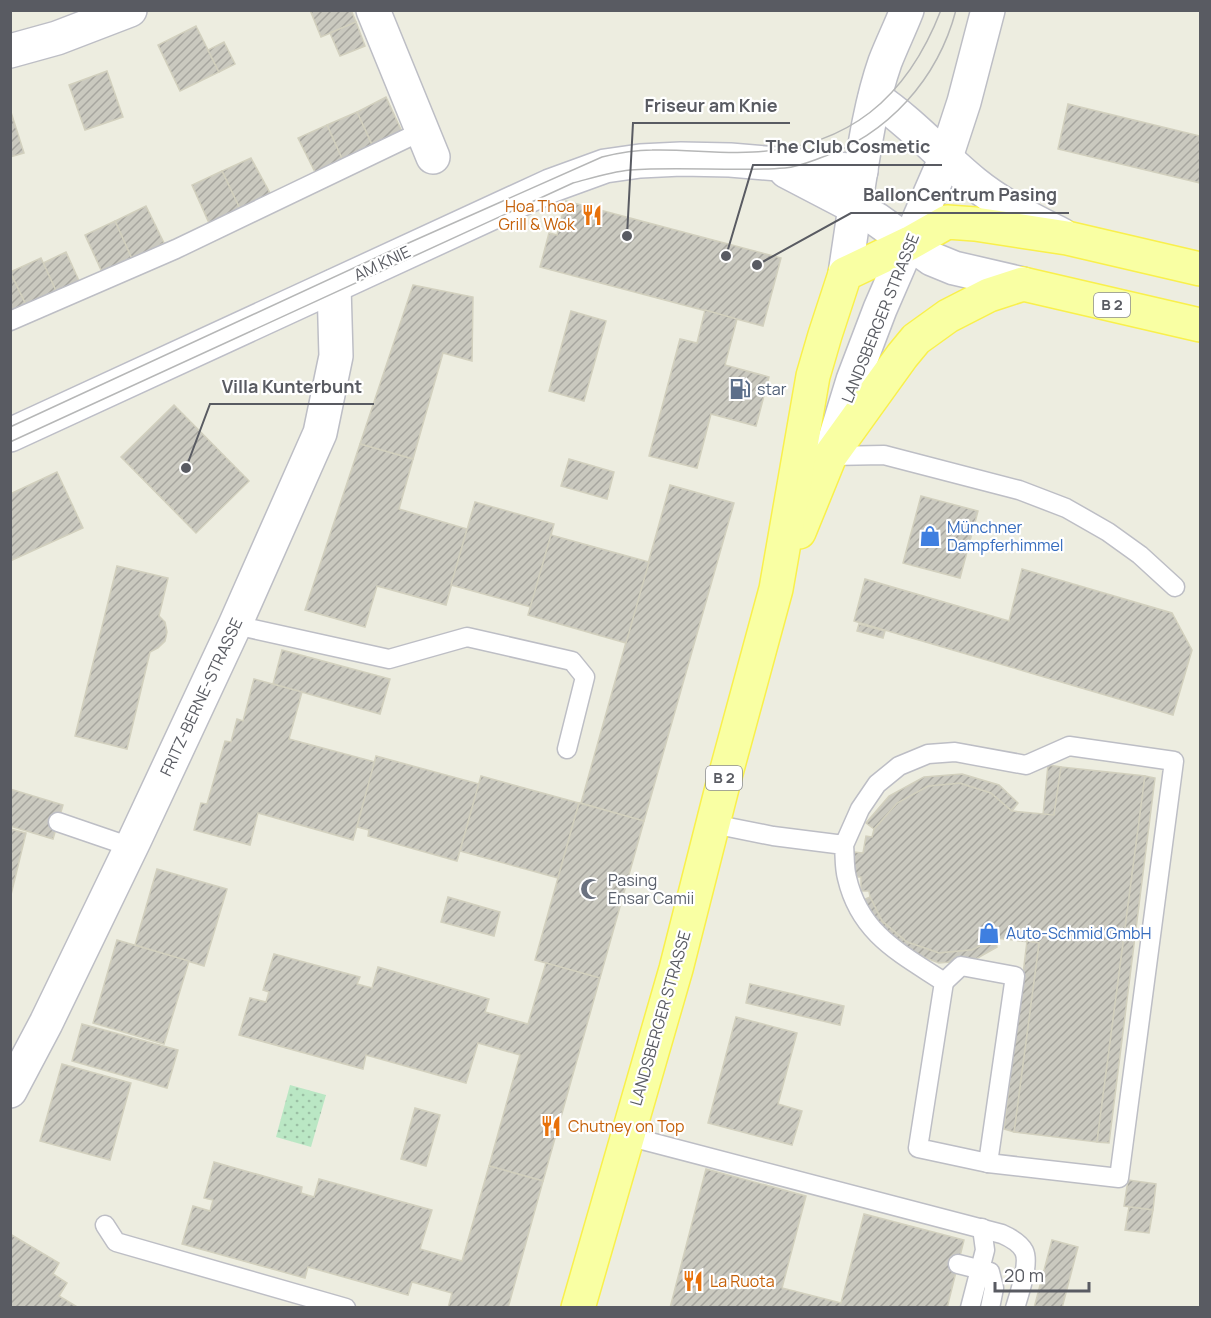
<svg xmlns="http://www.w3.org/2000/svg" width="1211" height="1318" font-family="Manrope,sans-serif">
	<defs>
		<pattern id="park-dots" width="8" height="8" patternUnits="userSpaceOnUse" patternTransform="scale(1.5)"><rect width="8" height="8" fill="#bae7c4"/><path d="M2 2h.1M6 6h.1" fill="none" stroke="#9abea3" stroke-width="1.8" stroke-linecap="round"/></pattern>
		<pattern id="building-hatch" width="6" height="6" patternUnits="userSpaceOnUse" patternTransform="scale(1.5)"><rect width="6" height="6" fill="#cac9bf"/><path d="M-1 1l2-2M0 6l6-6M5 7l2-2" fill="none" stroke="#a7a69f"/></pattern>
	</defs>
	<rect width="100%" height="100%" fill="#edede0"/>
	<polygon fill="url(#park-dots)" points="290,1085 326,1095 311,1147 276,1137"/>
	<g fill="url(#building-hatch)" stroke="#d2d0be" stroke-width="1.5">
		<polygon points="310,10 351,10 356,22 321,37"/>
		<polygon points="356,22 365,46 340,56 330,33"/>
		<polygon points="196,26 219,72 180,91 158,45"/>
		<polygon points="224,42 235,64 219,72 208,50"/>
		<polygon points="107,71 123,117 85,130 69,85"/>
		<polygon points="386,97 403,134 373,147 357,112"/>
		<polygon points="1068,104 1200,136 1200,183 1058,149"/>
		<polygon points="10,109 24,153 10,157"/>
		<polygon points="357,112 373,147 343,161 327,125"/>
		<polygon points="327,125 343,161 315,172 298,138"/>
		<polygon points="251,158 271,195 240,209 222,171"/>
		<polygon points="222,171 240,209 209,223 192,185"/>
		<polygon points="566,201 781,258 763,326 540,267 549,233 557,235"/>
		<polygon points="146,206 164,243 132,259 115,221"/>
		<polygon points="115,221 132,259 102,272 85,235"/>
		<polygon points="66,252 80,283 57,293 43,263"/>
		<polygon points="41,258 57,293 27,307 10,272"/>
		<polygon points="10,272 27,307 10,315"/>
		<polygon points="413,285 473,297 472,361 443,353 413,459 360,444"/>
		<polygon points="705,310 737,319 725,365 769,377 756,426 711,414 697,468 649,456 680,339 697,343"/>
		<polygon points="571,311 606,321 584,401 549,391"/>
		<polygon points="174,405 249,481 196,533 121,457"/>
		<polygon points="360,444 413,459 399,509 467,529 446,605 377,586 365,627 305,610"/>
		<polygon points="569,459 614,472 607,499 561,486"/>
		<polygon points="57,472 83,528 10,561 10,494"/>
		<polygon points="670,485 734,503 644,821 581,803"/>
		<polygon points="921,496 978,511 960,578 903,563"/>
		<polygon points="475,502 554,524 531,607 451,585"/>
		<polygon points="551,535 649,562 626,643 528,615"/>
		<polygon points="117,566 168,578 159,616 165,622 167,632 165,641 158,648 150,652 127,749 75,736"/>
		<polygon points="1022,569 1172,613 1192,650 1173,715 854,621 865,579 1009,621"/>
		<polygon points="859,624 885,631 883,638 857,631"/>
		<polygon points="282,650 390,679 380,714 273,684"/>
		<polygon points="254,679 302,692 289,739 375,762 353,840 258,813 250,845 194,830 201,803 207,804 225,741 231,742 237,719 243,721"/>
		<polygon points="376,756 479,784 457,861 368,836 369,830 357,827"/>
		<polygon points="1048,765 1061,767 1054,815 1043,815"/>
		<polygon points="1061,767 1145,776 1097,1142 1014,1132 1039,943 995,938 972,950 939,953 907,942 882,921 870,897 869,891 861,891 861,877 853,877 854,852 863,853 866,836 872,837 874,829 897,803 928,786 960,783 991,793 1012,811 1054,815"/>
		<polygon points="962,774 999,785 1018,803 1012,811 991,793 960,783 928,786 897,803 874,829 866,823 889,796 924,777"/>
		<polygon points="481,776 579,803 558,878 460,851"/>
		<polygon points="1145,776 1155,778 1109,1143 1097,1142"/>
		<polygon points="10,789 63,805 53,839 10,826"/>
		<polygon points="579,803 644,821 600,978 535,960"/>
		<polygon points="10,829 26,833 10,899"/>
		<polygon points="157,869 227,889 204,966 135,945"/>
		<polygon points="448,897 500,912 494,936 441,922"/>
		<polygon points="870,897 882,921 907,942 939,953 972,950 995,938 997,947 974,960 939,963 903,949 876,925 863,900"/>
		<polygon points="117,940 189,961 164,1044 93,1023"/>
		<polygon points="1027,941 1039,943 1014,1132 1004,1129"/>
		<polygon points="274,954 360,977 357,984 372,988 378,967 489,999 485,1012 528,1024 546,963 600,978 543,1181 489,1166 520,1055 478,1043 466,1083 366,1055 363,1069 239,1035 250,998 266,1002 269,992 263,990"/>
		<polygon points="750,984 844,1006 840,1025 746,1003"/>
		<polygon points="736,1017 797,1033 778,1104 802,1111 792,1145 708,1123"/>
		<polygon points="82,1024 178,1050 167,1088 72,1061"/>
		<polygon points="62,1064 131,1083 110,1160 40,1141"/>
		<polygon points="415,1108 440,1115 426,1166 401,1159"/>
		<polygon points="214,1162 302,1187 301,1193 314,1197 319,1179 432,1210 420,1249 462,1261 489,1166 543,1181 508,1308 448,1308 452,1293 412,1282 408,1295 308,1267 305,1278 182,1244 193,1206 210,1211 213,1200 204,1198"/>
		<polygon points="706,1169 806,1196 782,1288 841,1303 864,1214 964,1240 947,1308 670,1308"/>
		<polygon points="1128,1180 1156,1184 1153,1210 1124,1206"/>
		<polygon points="1129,1207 1153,1210 1149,1233 1125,1230"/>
		<polygon points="10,1234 59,1263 53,1274 67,1283 59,1296 79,1308 10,1308"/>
		<polygon points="1052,1240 1078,1247 1062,1308 1034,1308"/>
	</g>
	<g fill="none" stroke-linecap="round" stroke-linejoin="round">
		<defs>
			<g id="service">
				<polyline points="10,321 176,249 422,131"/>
				<polyline points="827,455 830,456 884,455 1019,490 1066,508 1108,532 1140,555 1175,587"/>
				<polyline points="235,625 389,659 467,637 572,661 585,677 567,749"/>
				<polyline points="58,822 131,847"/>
				<path d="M 713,824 L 773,836 L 844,845 L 860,809 L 877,784 L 899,766 L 928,754 L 955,752 L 1026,765 L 1069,746 L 1174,761 L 1119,1178 L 988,1163 L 918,1148 L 944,982 C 900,953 860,934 847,878 C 844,867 845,856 844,845"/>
				<polyline points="944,982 961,966 1015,976 988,1163"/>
				<path d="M 627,1136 L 1002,1234 C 1011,1238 1020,1243 1024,1251 C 1030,1263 1019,1295 1015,1308"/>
				<polyline points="105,1225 116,1242 346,1308"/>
				<polyline points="958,1264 990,1272 994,1288 990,1308"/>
				<polyline points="970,1308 985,1250 982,1228"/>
			</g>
			<g id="minor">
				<polyline points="373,10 433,157"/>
				<polyline points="10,51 57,38 130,10"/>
				<polyline points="10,1091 46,1023 135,839 235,625 320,433 336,356 334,286"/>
			</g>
			<g id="tertiary">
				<polyline points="946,157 964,102 988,10"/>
				<path d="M 855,207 C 863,158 869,108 885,62 C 892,44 900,28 907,10"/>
			</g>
			<g id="secondary">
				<path d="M 875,98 C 911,122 941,156 974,183 C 1001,205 1032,220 1062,235"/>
				<polyline points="786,171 855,207 876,219 932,259 954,268 1023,284"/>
				<polyline points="845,274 855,207"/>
				<polyline points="10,435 550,186 605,166 640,161 681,159 730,160 861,171"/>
				<polyline points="831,452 853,380 880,309 946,157"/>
			</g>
			<g id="primary">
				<polyline points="799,532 830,456 902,356 916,339 948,316 989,295 1023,284 1200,325"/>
				<polyline points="578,1308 676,969 723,784 776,589 813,376 825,335 845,274 910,243 947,222 975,224 1067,238 1200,269"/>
			</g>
		</defs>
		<use href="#service" stroke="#bdbec5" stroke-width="21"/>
		<use href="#minor" stroke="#bdbec5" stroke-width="36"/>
		<use href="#tertiary" stroke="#bdbec5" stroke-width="36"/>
		<use href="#secondary" stroke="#bdbec7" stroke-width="36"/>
		<use href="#primary" stroke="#f9f04c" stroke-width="36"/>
		<use href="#service" stroke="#fff" stroke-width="18"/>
		<use href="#minor" stroke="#fff" stroke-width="33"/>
		<use href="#tertiary" stroke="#fff" stroke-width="33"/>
		<use href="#secondary" stroke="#fff" stroke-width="33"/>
		<use href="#primary" stroke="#f9ffa3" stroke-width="33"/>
		<g stroke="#b6b7b7" stroke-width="1.5">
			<path d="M 10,427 L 386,253 L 602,157 C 618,153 635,150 652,150 C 685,149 719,154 753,152 C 848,148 907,98 941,10"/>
			<path d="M 10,442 L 573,183 C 592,178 610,172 630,170 C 682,166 734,172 785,168 C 797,167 809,162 820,158 C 888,135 938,79 956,10"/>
		</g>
	</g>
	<defs>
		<symbol id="restaurant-bare" viewBox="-9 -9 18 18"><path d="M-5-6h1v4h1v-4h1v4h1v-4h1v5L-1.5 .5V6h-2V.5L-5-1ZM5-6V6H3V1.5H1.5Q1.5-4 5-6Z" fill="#e8710a" stroke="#fff" stroke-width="2.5" paint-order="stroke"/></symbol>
		<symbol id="fuel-bare" viewBox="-9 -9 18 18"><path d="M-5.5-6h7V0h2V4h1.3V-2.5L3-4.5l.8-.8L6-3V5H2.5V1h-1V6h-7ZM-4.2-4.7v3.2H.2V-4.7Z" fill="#5c6f8a" stroke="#fff" stroke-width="2.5" paint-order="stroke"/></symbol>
		<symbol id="shop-bare" viewBox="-9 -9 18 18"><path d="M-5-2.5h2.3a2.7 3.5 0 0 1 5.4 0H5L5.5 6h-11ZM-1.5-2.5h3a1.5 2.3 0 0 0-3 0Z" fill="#3f7fe0" stroke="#fff" stroke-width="2.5" paint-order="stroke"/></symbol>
		<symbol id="mosque-bare" viewBox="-9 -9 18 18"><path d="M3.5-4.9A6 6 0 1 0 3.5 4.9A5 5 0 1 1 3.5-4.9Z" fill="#6b7280" stroke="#fff" stroke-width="2.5" paint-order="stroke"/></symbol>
	</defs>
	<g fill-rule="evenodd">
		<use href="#restaurant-bare" x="577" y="200" width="30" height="30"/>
		<use href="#fuel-bare" x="725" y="374" width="30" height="30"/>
		<use href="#shop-bare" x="915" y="521" width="30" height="30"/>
		<use href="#mosque-bare" x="576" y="874" width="30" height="30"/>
		<use href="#shop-bare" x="974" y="918" width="30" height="30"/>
		<use href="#restaurant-bare" x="536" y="1111" width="30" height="30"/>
		<use href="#restaurant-bare" x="678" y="1266" width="30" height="30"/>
	</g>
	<g text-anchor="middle" stroke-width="4.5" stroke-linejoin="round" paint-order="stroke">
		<g fill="#fff" stroke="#8b8c91" stroke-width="1.5">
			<rect x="1094" y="293" width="36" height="24" rx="4.5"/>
			<rect x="706" y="766" width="36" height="24" rx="4.5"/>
		</g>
		<g font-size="15" font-weight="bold" fill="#595b62">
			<text x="1112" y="310">B 2</text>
			<text x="724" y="783">B 2</text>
		</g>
		<g font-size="16" fill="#c56008" stroke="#fff" text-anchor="start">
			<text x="575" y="212" text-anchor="end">Hoa Thoa<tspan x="575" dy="18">Grill &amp; Wok</tspan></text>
			<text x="568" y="1132">Chutney on Top</text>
			<text x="710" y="1287">La Ruota</text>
		</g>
		<g font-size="16" fill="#595b62" stroke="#fff">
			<text transform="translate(382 263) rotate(-25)" y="6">AM KNIE</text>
			<text transform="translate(880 318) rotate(-68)" y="6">LANDSBERGER STRASSE</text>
			<text transform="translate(201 697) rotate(-65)" y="6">FRITZ-BERNE-STRASSE</text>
			<text transform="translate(660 1018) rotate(-74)" y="6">LANDSBERGER STRASSE</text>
		</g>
		<g font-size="16" fill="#4e5e75" stroke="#fff" text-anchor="start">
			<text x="757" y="395">star</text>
		</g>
		<g font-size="16" fill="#366cbe" stroke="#fff" text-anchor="start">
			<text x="947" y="533">Münchner<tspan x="947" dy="18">Dampferhimmel</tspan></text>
			<text x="1006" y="939">Auto-Schmid GmbH</text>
		</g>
		<g font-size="16" fill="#5b616d" stroke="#fff" text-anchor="start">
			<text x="608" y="886">Pasing<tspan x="608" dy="18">Ensar Camii</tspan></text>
		</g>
	</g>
	<path fill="none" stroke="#595b62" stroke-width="2" d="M627 236L633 123H790M726 256L753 165H942M757 265L851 213H1069M186 468L210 404H374"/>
	<g fill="#595b62" stroke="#fff" stroke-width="2">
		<circle cx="627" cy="236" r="6"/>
		<circle cx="726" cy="256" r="6"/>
		<circle cx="757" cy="265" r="6"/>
		<circle cx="186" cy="468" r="6"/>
	</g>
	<g font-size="18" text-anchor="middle" font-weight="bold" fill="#595b62" stroke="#fff" stroke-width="4.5" stroke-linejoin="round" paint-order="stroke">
		<text x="711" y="112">Friseur am Knie</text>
		<text x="848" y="153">The Club Cosmetic</text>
		<text x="960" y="201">BallonCentrum Pasing</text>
		<text x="292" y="393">Villa Kunterbunt</text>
	</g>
	<rect width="1211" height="1318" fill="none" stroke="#595b62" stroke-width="24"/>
	<path d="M995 1282v9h94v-9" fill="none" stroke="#595b62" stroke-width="3"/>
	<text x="1004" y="1282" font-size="18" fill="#595b62" stroke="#ffffff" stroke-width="4.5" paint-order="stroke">20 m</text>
</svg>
